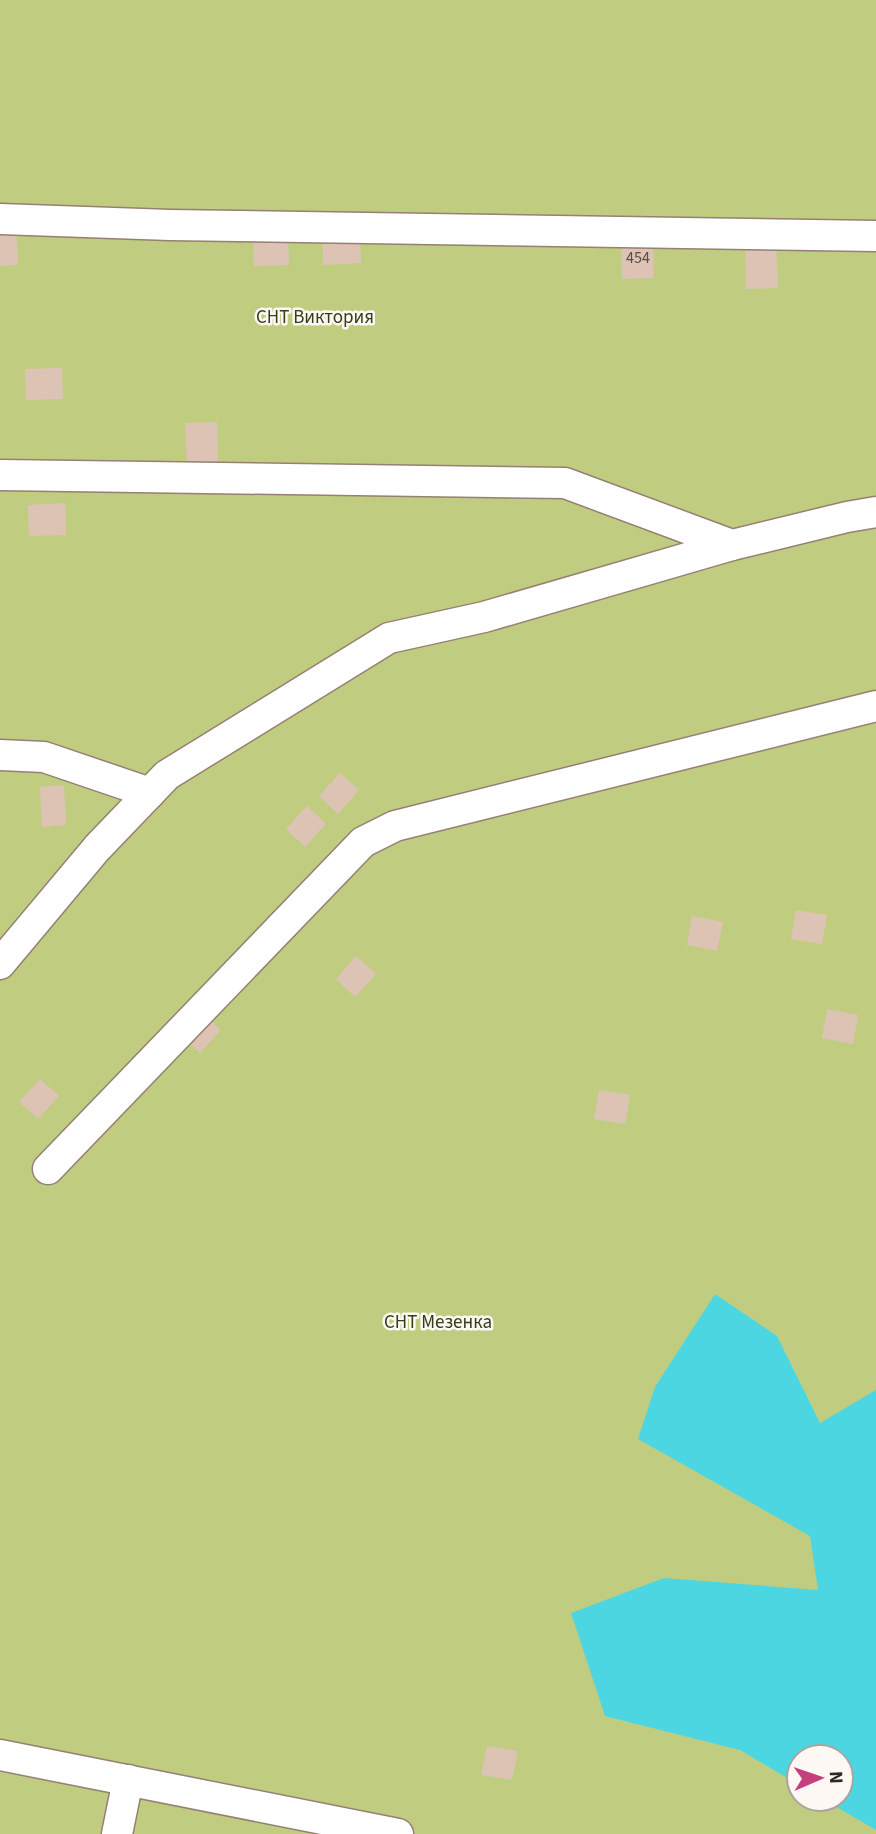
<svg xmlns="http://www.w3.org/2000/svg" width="876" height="1834" font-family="'Source Sans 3',sans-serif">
	<rect width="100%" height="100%" fill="#fce7db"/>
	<path fill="#c0cd80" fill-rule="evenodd" d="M 0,0 L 876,0 L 876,1834 L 0,1834 ZM 799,1757 L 841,1757 L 841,1799 L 799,1799 Z"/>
	<polygon fill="#4bd6e1" points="715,1294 777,1336 820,1423 876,1390 876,1830 823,1799 841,1799 841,1757 799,1757 799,1785 740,1750 605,1716 571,1613 664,1578 818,1590 810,1536 638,1439 655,1387"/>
	<g fill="#ddc3b4">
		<polygon points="16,225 18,265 0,266 0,226"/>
		<polygon points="288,235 289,265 254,266 253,236"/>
		<polygon points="653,235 654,278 622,279 621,236"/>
		<polygon points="360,237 361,263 323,265 322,239"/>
		<polygon points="776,244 778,288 746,289 745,245"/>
		<polygon points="62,368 63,399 26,400 25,369"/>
		<polygon points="217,422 218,466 187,467 185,423"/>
		<polygon points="65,503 66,535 29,536 28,505"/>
		<polygon points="340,773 359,790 338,814 319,796"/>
		<polygon points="64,785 66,825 42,827 40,787"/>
		<polygon points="307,806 326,824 305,847 286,829"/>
		<polygon points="796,910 827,915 822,944 791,939"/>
		<polygon points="692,916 723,922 717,951 687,945"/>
		<polygon points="356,956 376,974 355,997 336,979"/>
		<polygon points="827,1009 858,1015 853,1044 822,1038"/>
		<polygon points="202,1013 221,1030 200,1053 181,1036"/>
		<polygon points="40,1079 59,1096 38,1119 19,1102"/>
		<polygon points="599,1090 630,1095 625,1124 594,1119"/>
		<polygon points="487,1746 518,1751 512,1780 481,1775"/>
	</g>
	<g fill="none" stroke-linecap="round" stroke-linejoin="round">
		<defs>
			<g id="street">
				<polyline points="0,219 170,225 876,236"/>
				<polyline points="0,475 565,483 732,545"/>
				<polyline points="0,755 44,757 150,793"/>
				<polyline points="0,964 97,848 167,775 389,638 484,617 732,545 847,517 876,512"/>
				<polyline points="48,1169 363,842 395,826 876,706"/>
				<polyline points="0,1755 398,1834"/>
				<polyline points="117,1834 128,1780"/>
			</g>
		</defs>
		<use href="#street" stroke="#977f71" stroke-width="33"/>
		<use href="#street" stroke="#fff" stroke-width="30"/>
	</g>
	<g text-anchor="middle" stroke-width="5" stroke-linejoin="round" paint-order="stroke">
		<g font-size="16" fill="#5b4e46">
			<text x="638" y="263">454</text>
		</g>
		<g font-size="19" fill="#373d16" stroke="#fdf8f4">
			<text x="315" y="323">СНТ Виктория</text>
			<text x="438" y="1328">СНТ Мезенка</text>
		</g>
	</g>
	<g transform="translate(820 1778) rotate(88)"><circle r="33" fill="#fdf8f4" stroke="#aba4a0" stroke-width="2"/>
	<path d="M0-5L12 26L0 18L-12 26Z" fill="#c63e7b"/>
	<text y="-10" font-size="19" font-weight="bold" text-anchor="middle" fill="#302721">N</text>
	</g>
</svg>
